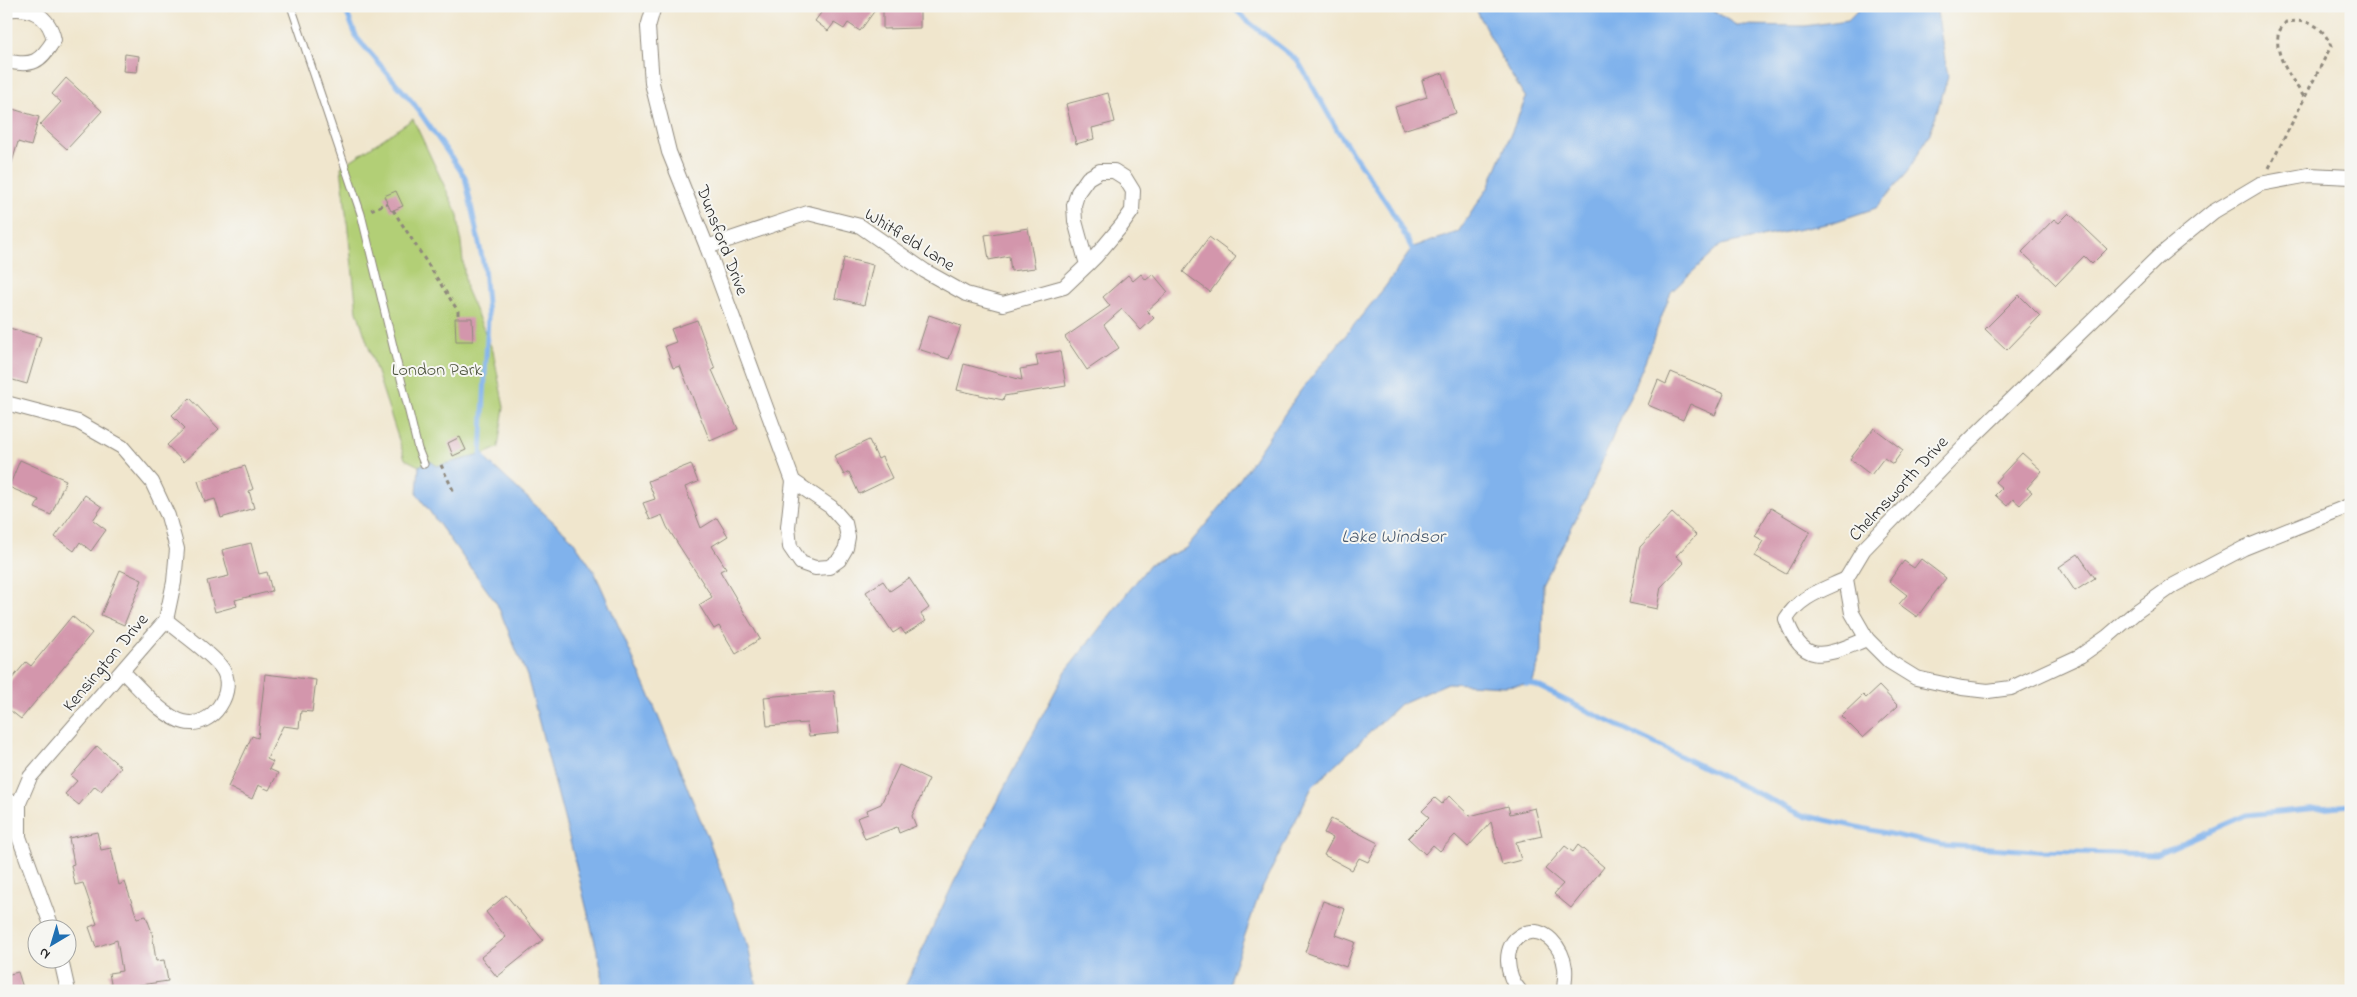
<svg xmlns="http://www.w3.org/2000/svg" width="2357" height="997" font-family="'Indie Flower',sans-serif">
	<rect width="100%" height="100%" fill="#f6f6f2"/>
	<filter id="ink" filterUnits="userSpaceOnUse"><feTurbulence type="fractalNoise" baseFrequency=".02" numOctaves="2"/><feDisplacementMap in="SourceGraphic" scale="10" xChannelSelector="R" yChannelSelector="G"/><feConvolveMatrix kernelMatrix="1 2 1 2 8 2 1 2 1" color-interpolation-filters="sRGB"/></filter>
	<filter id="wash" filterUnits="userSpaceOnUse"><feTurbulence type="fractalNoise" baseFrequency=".0096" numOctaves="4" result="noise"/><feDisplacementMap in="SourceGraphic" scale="20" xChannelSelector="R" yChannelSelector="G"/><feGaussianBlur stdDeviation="1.12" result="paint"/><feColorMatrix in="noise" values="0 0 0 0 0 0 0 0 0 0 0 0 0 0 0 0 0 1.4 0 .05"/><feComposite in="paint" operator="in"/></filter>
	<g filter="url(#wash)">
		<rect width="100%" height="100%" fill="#f0e6cd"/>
		<polygon fill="#b2cf76" stroke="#6e7d50" points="413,119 458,215 466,289 493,351 504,407 498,448 481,455 437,466 430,461 419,466 405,459 357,311 341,167"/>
		<g fill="#80b2ec" stroke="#566e8c">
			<polygon points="1474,6 1706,6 1736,25 1805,26 1848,20 1862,6 1936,6 1948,77 1930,133 1908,172 1876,208 1831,223 1721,245 1671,292 1645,361 1587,497 1543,584 1542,653 1532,684 1504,686 1448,683 1400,704 1312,787 1259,895 1230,978 1229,991 903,991 954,882 1066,671 1150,564 1186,548 1222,505 1301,390 1385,287 1413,247 1458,232 1488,188 1526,98 1508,70"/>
			<polygon points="481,455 572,539 594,571 649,694 710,843 748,947 758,991 602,991 602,971 569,837 527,676 497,604 417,494 419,466 430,461 437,466"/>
		</g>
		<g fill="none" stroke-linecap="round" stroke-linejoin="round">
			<g stroke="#80b2ec" stroke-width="5">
				<polyline points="344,6 357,38 414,104 465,177 484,267 488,317 481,455 485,460"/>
				<polyline points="1232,6 1246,20 1298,61 1339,133 1390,208 1415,254"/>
				<polyline points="1526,684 1532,684 1802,815 1941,845 2036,851 2157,854 2246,815 2351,805"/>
			</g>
		</g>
		<g id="blocks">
			<g fill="#d396ac">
				<polygon points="826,6 878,6 860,31 848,23 844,29 834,23 828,31 815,21"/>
				<polygon points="883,6 920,6 920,28 883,29"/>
				<polygon points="125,54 139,56 137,72 123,71"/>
				<polygon points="1443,73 1456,113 1403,130 1395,107 1427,97 1422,80"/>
				<polygon points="66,78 102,111 67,149 40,125 61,102 52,94"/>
				<polygon points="1108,93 1115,122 1092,128 1094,139 1076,144 1066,104"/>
				<polygon points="6,107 39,117 31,146 18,142 10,169 6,168"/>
				<polygon points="396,191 403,206 391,211 384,196"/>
				<polygon points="2069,213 2107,249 2092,264 2084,256 2056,285 2022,252 2054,219 2059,223"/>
				<polygon points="1028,228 1035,268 1011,271 1009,256 989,260 985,235"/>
				<polygon points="1209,237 1236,257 1210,292 1183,272"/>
				<polygon points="844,258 873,265 864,305 835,298"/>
				<polygon points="1141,274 1146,280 1153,274 1168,292 1147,311 1154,318 1141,330 1122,309 1104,325 1119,348 1087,370 1065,337 1110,306 1103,297 1128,275 1133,281"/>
				<polygon points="2019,295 2040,316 2007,350 1985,329"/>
				<polygon points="929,315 961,326 949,359 918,349"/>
				<polygon points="455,318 472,318 473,341 456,341"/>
				<polygon points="697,320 715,369 712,370 738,429 710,441 680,366 673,368 665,346 676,342 671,329"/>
				<polygon points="6,327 41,337 27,384 6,378"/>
				<polygon points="1060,351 1066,386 1004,396 1003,400 957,390 964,364 1022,380 1020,369 1038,366 1036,355"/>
				<polygon points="1671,372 1724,394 1715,415 1690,404 1683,420 1648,405 1658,380 1666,384"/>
				<polygon points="190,398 219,429 183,462 167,445 185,428 172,415"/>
				<polygon points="1874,428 1903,450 1893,464 1884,458 1871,475 1850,459"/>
				<polygon points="460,437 466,450 453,456 448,443"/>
				<polygon points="869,440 878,459 882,457 892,478 859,494 849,472 844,475 834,456"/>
				<polygon points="2022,453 2042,471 2027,488 2032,492 2020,505 2013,499 2007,506 1995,495 2002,488 1995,482"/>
				<polygon points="20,460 66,480 51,515 35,508 39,500 9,487"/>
				<polygon points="691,464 698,482 685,487 701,528 717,518 728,536 712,546 726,568 720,571 760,639 736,654 719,626 714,629 699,605 712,597 667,527 662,515 650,520 643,503 655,499 648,481"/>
				<polygon points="245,466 253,489 249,491 254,508 221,518 215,499 205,502 198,481"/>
				<polygon points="85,495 102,507 93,520 106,530 91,551 80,542 74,551 55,537"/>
				<polygon points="1771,508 1810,531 1786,574 1754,556 1763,541 1754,536"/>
				<polygon points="1672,513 1696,535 1676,556 1684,563 1661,587 1657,609 1629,603 1640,547"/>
				<polygon points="251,543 259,574 267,572 272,591 235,600 237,606 215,612 207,581 229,576 222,550"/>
				<polygon points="2078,554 2095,578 2075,591 2059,567"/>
				<polygon points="1921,559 1946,578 1917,617 1899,604 1907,595 1889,581 1904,561 1914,568"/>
				<polygon points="120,570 142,580 124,625 101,615"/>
				<polygon points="909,578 929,608 921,614 926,621 905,634 901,628 893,633 866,592 883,581 890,591"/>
				<polygon points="72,616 92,633 21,719 6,707 6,686 26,662 31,666"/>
				<polygon points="265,674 316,680 312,712 301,711 299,728 283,726 267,759 273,762 269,769 278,773 269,790 258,785 252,799 228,787 252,736 258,738"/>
				<polygon points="1879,686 1898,706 1863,738 1841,716 1863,695 1866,698"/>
				<polygon points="834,691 839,733 809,736 807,723 767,726 764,697"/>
				<polygon points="97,746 121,767 101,791 95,786 79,805 65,794 77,781 71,776"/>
				<polygon points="899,765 929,779 912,816 916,826 899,833 897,827 865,839 857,818 868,814 867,810 881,804"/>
				<polygon points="1449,796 1470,816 1508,806 1510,814 1535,808 1542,836 1516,842 1521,860 1502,865 1491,822 1468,847 1455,835 1440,851 1433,845 1425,854 1408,838 1429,817 1422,811 1435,798 1442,804"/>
				<polygon points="1331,819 1378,843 1368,862 1359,858 1352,870 1324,855 1333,838 1324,833"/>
				<polygon points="97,832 101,850 111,848 119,885 125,882 137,918 146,916 152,932 156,961 164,960 168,981 112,989 109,973 122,971 117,940 96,947 89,927 97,924 83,883 75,885 71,865 74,864 69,838"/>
				<polygon points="1578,845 1604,867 1571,908 1554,894 1563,884 1545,869 1565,846 1573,852"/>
				<polygon points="506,895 543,940 497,977 481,957 506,937 486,912"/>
				<polygon points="1323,901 1345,909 1336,935 1355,942 1346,967 1305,952"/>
				<polygon points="18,972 24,991 6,991 6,975"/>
			</g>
		</g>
	</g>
	<g filter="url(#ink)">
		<use href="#blocks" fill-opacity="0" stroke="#8e887c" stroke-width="1"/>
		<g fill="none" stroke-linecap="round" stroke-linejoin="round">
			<defs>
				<polyline id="service" points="291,6 361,214 418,449 424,464"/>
				<g id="minor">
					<polyline points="654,6 648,27 652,83 669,152 707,247 793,481 788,527 790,547 801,563 815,568 829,567 839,560 846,548 848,537 845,523 831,507 793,481"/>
					<path d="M 6,10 C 30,6 49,15 54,40 C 40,62 33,67 6,61"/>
					<polyline points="2351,177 2309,175 2260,184 2213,212 2158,257 1964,446 1864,549 1846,579 1852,613 1867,639 1890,662 1916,678 1962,688 1988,691 2011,688 2080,656 2107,637 2136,612 2174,585 2244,548 2351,505"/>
					<polyline points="707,247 808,213 860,226 925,271 966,294 1003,304 1064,287 1087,265 1096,256 1122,225 1132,211 1133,191 1125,178 1114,171 1100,171 1088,178 1078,192 1074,205 1075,221 1087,265"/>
					<polyline points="6,403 78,422 122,447 152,482 168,516 177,549 174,582 166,620 30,777 19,803 19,837 53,930"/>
					<path d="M 1846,579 C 1823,590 1800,596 1786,619 C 1804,670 1828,654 1867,639"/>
					<path d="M 123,672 C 139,687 163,717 184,722 C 212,730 239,689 221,667 C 211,653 180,632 166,620"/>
					<polyline points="6,801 19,803"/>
					<polyline points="61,960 68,991"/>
					<path d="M 1520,991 C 1506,977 1501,944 1523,934 C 1545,924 1563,949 1565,968 C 1566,975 1564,984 1564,991"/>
				</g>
			</defs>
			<use href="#service" stroke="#8e887c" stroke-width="9"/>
			<use href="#minor" stroke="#8e887c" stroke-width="16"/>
			<g stroke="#8e887c" stroke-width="3" stroke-dasharray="4 4" stroke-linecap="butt">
				<path d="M 2269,168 L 2331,46 C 2322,24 2307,19 2286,22 C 2283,26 2278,31 2278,36 C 2275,58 2293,80 2304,97"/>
				<polyline points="371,210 387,203"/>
				<polyline points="393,210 458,311 458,318"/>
				<polyline points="441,465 454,492"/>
			</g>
			<use href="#service" stroke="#fff" stroke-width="7"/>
			<use href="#minor" stroke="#fff" stroke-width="14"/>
		</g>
	</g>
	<g text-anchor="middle" stroke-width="4" stroke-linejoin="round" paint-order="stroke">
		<g font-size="18" fill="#2b2b2b" stroke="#f6f6f2">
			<text transform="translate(910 239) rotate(32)" y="6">Whitfield Lane</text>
			<text transform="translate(723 240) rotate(69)" y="6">Dunsford Drive</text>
			<text transform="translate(1898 488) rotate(-47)" y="6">Chelmsworth Drive</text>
			<text transform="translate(105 662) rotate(-50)" y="6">Kensington Drive</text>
		</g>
		<g font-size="18" fill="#4d543e" stroke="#f6f6f2">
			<text x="437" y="375">London Park</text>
		</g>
		<g font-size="19" font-style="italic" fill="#495a6f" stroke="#f6f6f2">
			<text x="1393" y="542">Lake Windsor</text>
		</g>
	</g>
	<rect width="2357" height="997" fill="none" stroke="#f6f6f2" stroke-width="25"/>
	<g transform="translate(52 944) rotate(218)"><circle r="24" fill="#f6f6f2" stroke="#a5a5a2"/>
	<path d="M0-4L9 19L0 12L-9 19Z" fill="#1f6fb2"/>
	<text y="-8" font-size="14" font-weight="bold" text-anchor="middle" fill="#2b2b2b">N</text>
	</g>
</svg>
